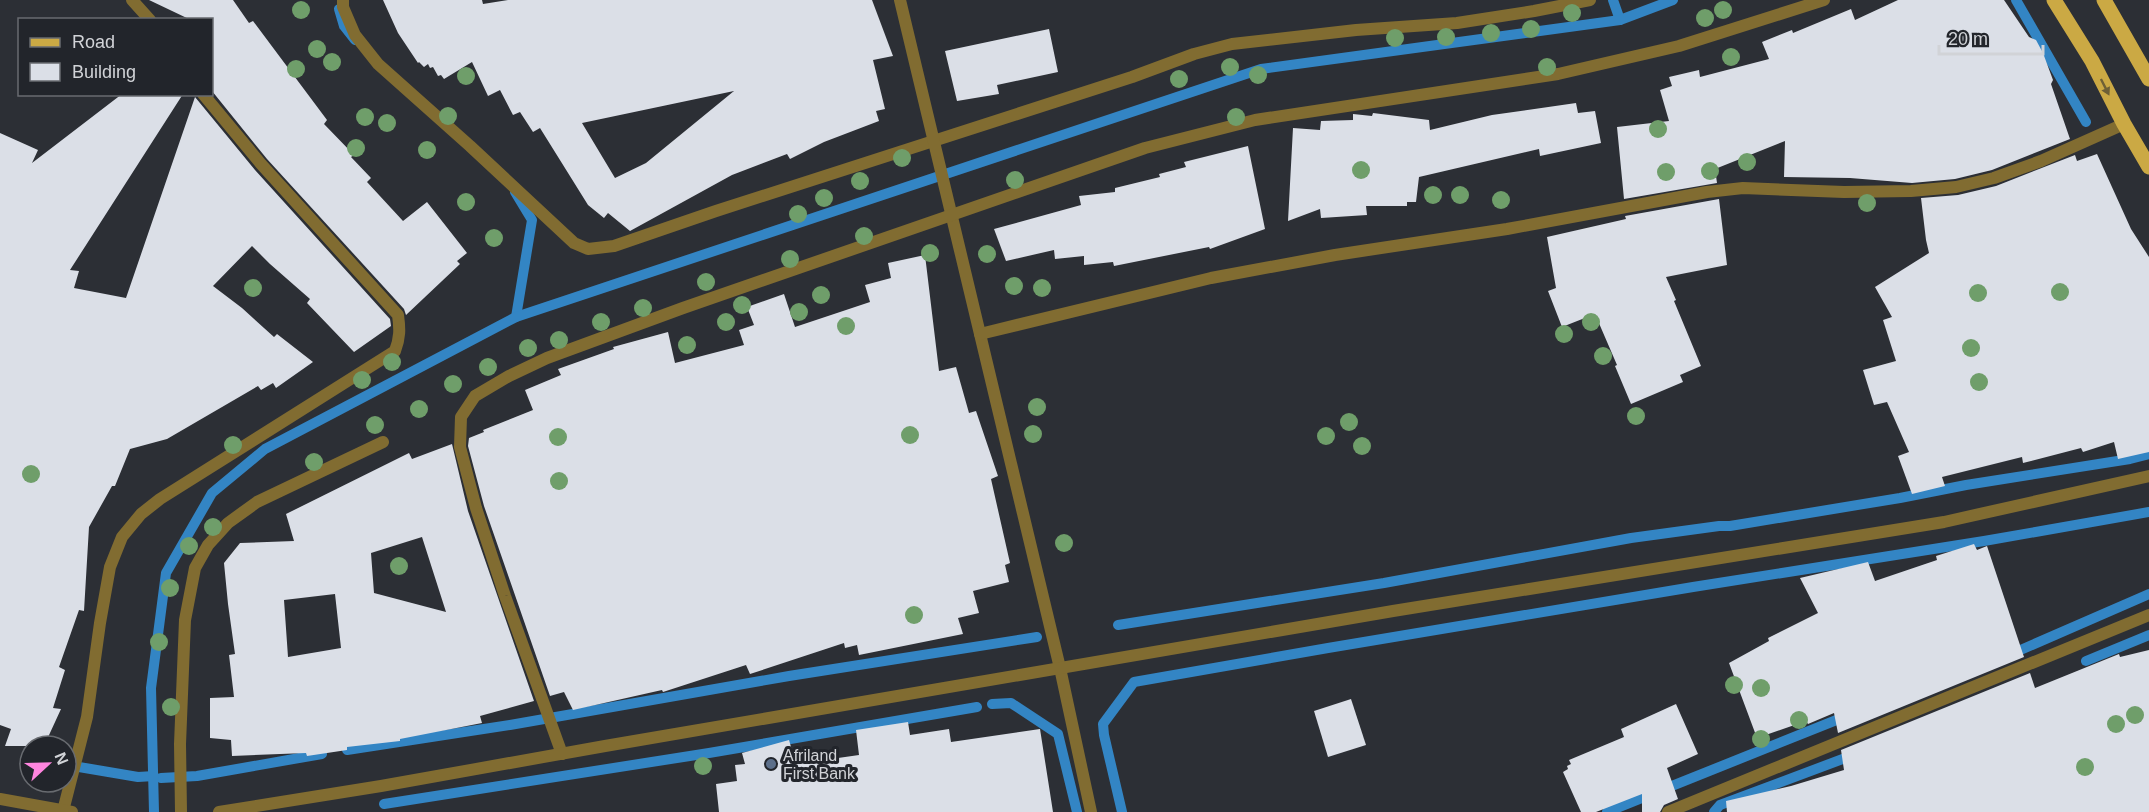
<svg xmlns="http://www.w3.org/2000/svg" width="2149" height="812" font-family="Arial,sans-serif">
	<rect width="100%" height="100%" fill="#2c2f35"/>
	<g fill="none" stroke-linecap="round" stroke-linejoin="round">
		<g stroke="#3385c4" stroke-width="10">
			<polyline points="1613,0 1620,20"/>
			<polyline points="2016,0 2086,122"/>
			<polyline points="339,9 344,26 355,40"/>
			<polyline points="515,192 532,220 516,317"/>
			<polyline points="1118,625 1384,583 1631,538 1719,526 1730,526 1900,498 1966,485 2130,459 2149,454"/>
			<polyline points="2009,655 2149,594"/>
			<polyline points="2086,661 2149,635"/>
			<polyline points="992,704 1011,703 1058,734 1077,812"/>
			<polyline points="347,750 510,725 789,676 1037,637"/>
			<polyline points="79,767 138,777 154,776"/>
			<polyline points="161,778 197,776 322,754"/>
			<polyline points="384,804 709,753 977,707"/>
			<polyline points="154,812 151,688 166,573 212,493 265,449 516,317 1261,69 1620,20 1673,0"/>
			<polyline points="1122,812 1104,735 1103,724 1134,682 1328,648 1693,587 1984,541 2149,512"/>
			<polyline points="1607,812 1849,715"/>
			<polyline points="1714,812 1720,805 1856,754"/>
		</g>
	</g>
	<g fill="#dbdfe7" fill-rule="evenodd">
		<polygon points="149,0 233,0 249,23 253,21 327,120 324,124 354,155 351,157 371,178 367,182 403,221 427,202 467,253 457,261 460,264 406,315 404,309 267,159 212,91 212,20 191,20"/>
		<path d="M 383,0 L 482,0 L 483,4 L 508,0 L 872,0 L 893,56 L 873,60 L 885,109 L 876,111 L 879,121 L 824,142 L 790,159 L 787,154 L 732,175 L 630,231 L 608,213 L 604,218 L 588,205 L 540,128 L 533,132 L 520,112 L 513,115 L 500,90 L 488,96 L 472,62 L 444,79 L 441,75 L 438,76 L 433,67 L 430,68 L 428,64 L 424,67 L 419,62 L 418,63 L 398,33 ZM 734,91 L 646,163 L 615,178 L 582,123 Z"/>
		<polygon points="1898,0 2004,0 2029,37 2036,40 2043,53 2053,80 2051,84 2070,139 1992,170 1955,179 1912,183 1850,178 1784,177 1785,141 1715,169 1717,183 1624,199 1617,127 1669,121 1660,90 1672,86 1669,77 1699,70 1700,77 1769,59 1762,42 1792,30 1793,33 1851,9 1855,20"/>
		<polygon points="1049,29 1058,72 997,85 999,94 957,101 945,51"/>
		<polygon points="122,94 183,94 70,270 79,271 74,288 126,298 195,97 255,170 390,319 391,326 354,352 307,303 310,299 270,264 252,246 213,286 242,308 274,337 277,334 313,362 276,388 273,383 261,390 258,386 167,439 130,449 115,486 112,486 89,527 84,611 79,610 59,667 65,670 53,708 61,709 44,746 5,746 11,729 0,725 0,133 38,150 32,163"/>
		<polygon points="1576,103 1578,113 1595,111 1601,143 1540,156 1539,149 1419,177 1416,202 1407,202 1407,206 1366,206 1367,215 1321,218 1320,209 1288,221 1293,128 1320,130 1321,121 1353,120 1353,114 1372,116 1373,113 1429,120 1430,130 1492,115"/>
		<polygon points="1248,146 1265,229 1210,249 1209,247 1114,266 1113,262 1084,265 1084,256 1055,259 1054,250 1006,261 994,229 1081,205 1079,196 1115,192 1115,188 1160,177 1159,174 1186,167 1184,162"/>
		<polygon points="2097,154 2131,229 2149,257 2149,452 2118,459 2114,442 2083,452 2081,448 2023,463 2022,457 1942,477 1945,486 1912,494 1898,456 1909,452 1887,402 1874,405 1863,370 1896,361 1883,320 1892,317 1875,287 1929,253 1926,240 1921,198 1958,195 1996,186 2075,155 2077,161"/>
		<polygon points="1719,199 1727,265 1666,277 1676,300 1674,301 1701,366 1680,375 1683,382 1631,404 1615,366 1617,365 1595,314 1562,327 1548,291 1556,288 1547,237 1626,219 1625,216"/>
		<polygon points="925,255 939,371 956,367 969,413 976,411 998,476 991,479 1010,563 1005,565 1009,582 973,591 979,613 958,618 963,634 859,655 857,645 845,648 844,643 750,674 746,665 663,692 662,690 573,710 564,692 550,696 484,506 468,446 469,438 484,432 483,430 533,410 525,390 561,375 558,369 614,349 613,347 668,332 675,363 744,345 739,330 754,325 747,307 784,294 795,327 870,302 865,285 891,278 888,263"/>
		<path d="M 452,444 L 468,511 L 534,701 L 480,716 L 482,723 L 400,739 L 400,741 L 347,747 L 347,750 L 307,756 L 306,753 L 232,756 L 231,740 L 210,738 L 210,698 L 234,697 L 229,655 L 235,654 L 228,604 L 224,563 L 240,543 L 294,541 L 286,514 L 409,453 L 412,459 ZM 422,537 L 446,612 L 374,593 L 371,553 ZM 335,594 L 341,648 L 288,657 L 284,600 Z"/>
		<polygon points="1974,544 1977,550 1987,546 2024,657 1838,733 1834,713 1808,724 1806,721 1757,738 1729,663 1769,641 1768,638 1818,613 1800,578 1868,562 1875,581 1937,560 1936,556"/>
		<polygon points="2149,650 2149,812 1727,812 1726,801 1791,786 1844,770 1841,750 2030,673 2035,688 2119,654 2120,657"/>
		<polygon points="1351,699 1366,745 1328,757 1314,711"/>
		<polygon points="1676,704 1698,754 1667,768 1678,799 1664,805 1660,812 1642,812 1642,794 1596,812 1581,812 1563,772 1568,769 1567,766 1571,764 1569,760 1624,737 1621,729"/>
		<polygon points="908,722 910,735 949,729 951,742 1040,729 1053,812 719,812 716,784 737,781 735,765 745,764 742,753 789,740 796,764 859,755 856,730"/>
	</g>
	<g fill="none" stroke-linecap="round" stroke-linejoin="round">
		<g stroke="#816c31" stroke-width="12">
			<polyline points="132,0 150,20"/>
			<polyline points="343,0 343,7 355,35 378,64 470,146 574,243 588,249 614,246 716,211 1132,77 1194,54 1232,44 1356,30 1457,23 1534,11 1590,0"/>
			<polyline points="900,0 1060,668 1091,812"/>
			<polyline points="980,334 1211,278 1335,255 1507,229 1707,192 1743,188 1844,192 1911,191 1956,187 1994,178 2041,161 2124,124"/>
			<polyline points="562,754 505,596 476,508 460,447 461,417 475,396 509,376 547,358 683,308 1145,148 1255,120 1558,74 1679,46 1824,0"/>
			<path d="M 63,811 L 87,717 L 100,623 L 110,567 L 122,537 L 141,514 L 160,499 L 395,351 C 400,338 400,329 398,315 L 261,164 L 203,94"/>
			<polyline points="181,812 180,744 185,620 195,568 208,545 228,523 257,502 383,442"/>
			<polyline points="1668,812 2149,615"/>
		</g>
		<g stroke="#816c31" stroke-width="12">
			<polyline points="0,799 72,812"/>
			<polyline points="219,812 381,786 605,746 1393,611 1944,522 2149,476"/>
		</g>
		<g stroke="#cba944" stroke-width="15">
			<polyline points="2054,0 2092,61 2124,124 2149,167"/>
			<polyline points="2104,0 2149,79"/>
		</g>
	</g>
	<g fill="#6f9e6a">
		<circle cx="301" cy="10" r="9"/>
		<circle cx="1723" cy="10" r="9"/>
		<circle cx="1572" cy="13" r="9"/>
		<circle cx="1705" cy="18" r="9"/>
		<circle cx="1531" cy="29" r="9"/>
		<circle cx="1491" cy="33" r="9"/>
		<circle cx="1446" cy="37" r="9"/>
		<circle cx="1395" cy="38" r="9"/>
		<circle cx="317" cy="49" r="9"/>
		<circle cx="1731" cy="57" r="9"/>
		<circle cx="332" cy="62" r="9"/>
		<circle cx="1230" cy="67" r="9"/>
		<circle cx="1547" cy="67" r="9"/>
		<circle cx="296" cy="69" r="9"/>
		<circle cx="1258" cy="75" r="9"/>
		<circle cx="466" cy="76" r="9"/>
		<circle cx="1179" cy="79" r="9"/>
		<circle cx="448" cy="116" r="9"/>
		<circle cx="365" cy="117" r="9"/>
		<circle cx="1236" cy="117" r="9"/>
		<circle cx="387" cy="123" r="9"/>
		<circle cx="1658" cy="129" r="9"/>
		<circle cx="356" cy="148" r="9"/>
		<circle cx="427" cy="150" r="9"/>
		<circle cx="902" cy="158" r="9"/>
		<circle cx="1747" cy="162" r="9"/>
		<circle cx="1361" cy="170" r="9"/>
		<circle cx="1710" cy="171" r="9"/>
		<circle cx="1666" cy="172" r="9"/>
		<circle cx="1015" cy="180" r="9"/>
		<circle cx="860" cy="181" r="9"/>
		<circle cx="1433" cy="195" r="9"/>
		<circle cx="1460" cy="195" r="9"/>
		<circle cx="824" cy="198" r="9"/>
		<circle cx="1501" cy="200" r="9"/>
		<circle cx="466" cy="202" r="9"/>
		<circle cx="1867" cy="203" r="9"/>
		<circle cx="798" cy="214" r="9"/>
		<circle cx="864" cy="236" r="9"/>
		<circle cx="494" cy="238" r="9"/>
		<circle cx="930" cy="253" r="9"/>
		<circle cx="987" cy="254" r="9"/>
		<circle cx="790" cy="259" r="9"/>
		<circle cx="706" cy="282" r="9"/>
		<circle cx="1014" cy="286" r="9"/>
		<circle cx="253" cy="288" r="9"/>
		<circle cx="1042" cy="288" r="9"/>
		<circle cx="2060" cy="292" r="9"/>
		<circle cx="1978" cy="293" r="9"/>
		<circle cx="821" cy="295" r="9"/>
		<circle cx="742" cy="305" r="9"/>
		<circle cx="643" cy="308" r="9"/>
		<circle cx="799" cy="312" r="9"/>
		<circle cx="601" cy="322" r="9"/>
		<circle cx="726" cy="322" r="9"/>
		<circle cx="1591" cy="322" r="9"/>
		<circle cx="846" cy="326" r="9"/>
		<circle cx="1564" cy="334" r="9"/>
		<circle cx="559" cy="340" r="9"/>
		<circle cx="687" cy="345" r="9"/>
		<circle cx="528" cy="348" r="9"/>
		<circle cx="1971" cy="348" r="9"/>
		<circle cx="1603" cy="356" r="9"/>
		<circle cx="392" cy="362" r="9"/>
		<circle cx="488" cy="367" r="9"/>
		<circle cx="362" cy="380" r="9"/>
		<circle cx="1979" cy="382" r="9"/>
		<circle cx="453" cy="384" r="9"/>
		<circle cx="1037" cy="407" r="9"/>
		<circle cx="419" cy="409" r="9"/>
		<circle cx="1636" cy="416" r="9"/>
		<circle cx="1349" cy="422" r="9"/>
		<circle cx="375" cy="425" r="9"/>
		<circle cx="1033" cy="434" r="9"/>
		<circle cx="910" cy="435" r="9"/>
		<circle cx="1326" cy="436" r="9"/>
		<circle cx="558" cy="437" r="9"/>
		<circle cx="233" cy="445" r="9"/>
		<circle cx="1362" cy="446" r="9"/>
		<circle cx="314" cy="462" r="9"/>
		<circle cx="31" cy="474" r="9"/>
		<circle cx="559" cy="481" r="9"/>
		<circle cx="213" cy="527" r="9"/>
		<circle cx="1064" cy="543" r="9"/>
		<circle cx="189" cy="546" r="9"/>
		<circle cx="399" cy="566" r="9"/>
		<circle cx="170" cy="588" r="9"/>
		<circle cx="914" cy="615" r="9"/>
		<circle cx="159" cy="642" r="9"/>
		<circle cx="1734" cy="685" r="9"/>
		<circle cx="1761" cy="688" r="9"/>
		<circle cx="171" cy="707" r="9"/>
		<circle cx="2135" cy="715" r="9"/>
		<circle cx="1799" cy="720" r="9"/>
		<circle cx="2116" cy="724" r="9"/>
		<circle cx="1761" cy="739" r="9"/>
		<circle cx="703" cy="766" r="9"/>
		<circle cx="2085" cy="767" r="9"/>
	</g>
	<defs><path id="oneway-solid" d="M-6-.8H1V-3.2L6.5 0L1 3.2V.8H-6Z" transform="scale(1.5)"/></defs>
	<use fill="#6e6036" href="#oneway-solid" transform="translate(2105 87) rotate(63)"/>
	<circle fill="#5c6f8a" stroke="#22252b" stroke-width="2" cx="771" cy="764" r="6"/>
	<g text-anchor="middle" stroke-width="6" stroke-linejoin="round" paint-order="stroke">
		<g font-size="16" fill="#d1d3d7" stroke="#22252b" text-anchor="start">
			<text x="783" y="761">Afriland<tspan x="783" dy="18">First Bank</tspan></text>
		</g>
	</g>
	<rect x="18" y="18" width="195" height="78" fill="#22252b" stroke="#686b70" stroke-width="1.5"/>
	<rect x="30" y="38" width="30" height="9" fill="#cba944" stroke="#686b70" stroke-width="1.5"/>
	<text x="72" y="48" font-size="18" fill="#d1d3d7">Road</text>
	<rect x="30" y="63" width="30" height="18" fill="#dbdfe7" stroke="#686b70" stroke-width="1.5"/>
	<text x="72" y="78" font-size="18" fill="#d1d3d7">Building</text>
	<g transform="translate(48 764) rotate(68)"><circle r="28" fill="#22252b" stroke="#686b70" stroke-width="1.5"/>
	<path d="M0-4.5L10 22L0 15L-10 22Z" fill="#ff85df"/>
	<text y="-9" font-size="16" font-weight="bold" text-anchor="middle" fill="#d1d3d7">N</text>
	</g>
	<path d="M1939 45v9h104v-9" fill="none" stroke="#d1d3d7" stroke-width="3"/>
	<text x="1948" y="45" font-size="18" fill="#d1d3d7" stroke="#22252b" stroke-width="4.5" paint-order="stroke">20 m</text>
</svg>
